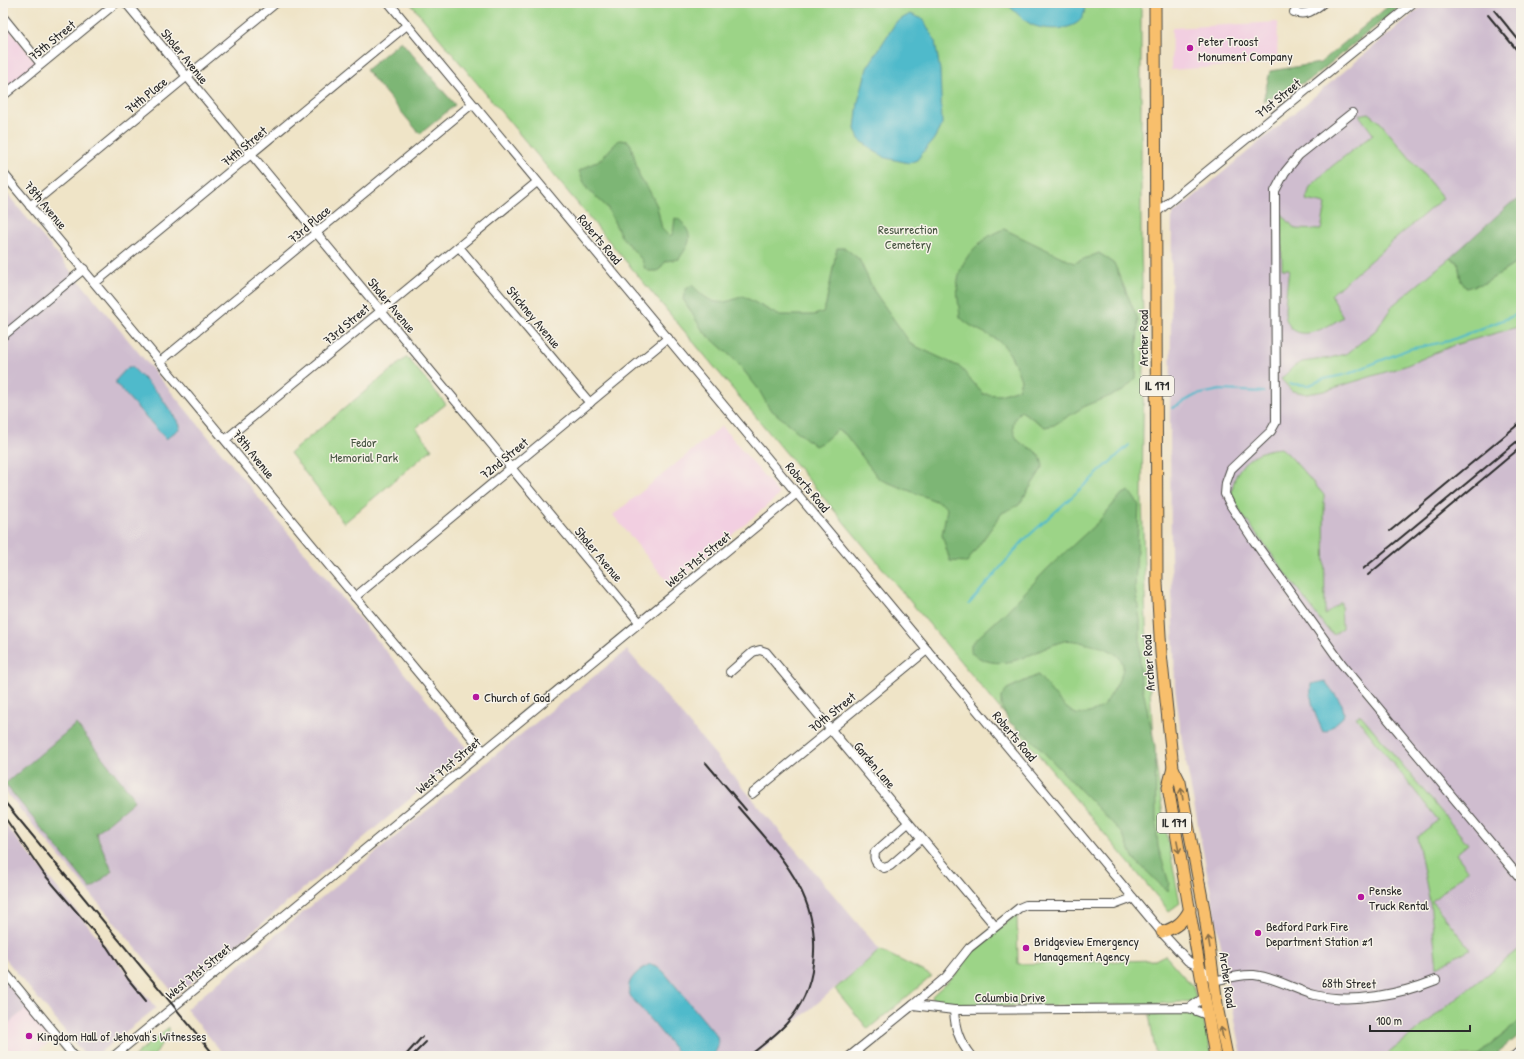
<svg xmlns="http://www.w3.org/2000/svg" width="1524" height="1059" font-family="'Patrick Hand',sans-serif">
	<rect width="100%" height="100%" fill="#f7f3e8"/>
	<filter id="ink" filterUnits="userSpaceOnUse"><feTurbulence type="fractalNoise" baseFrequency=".025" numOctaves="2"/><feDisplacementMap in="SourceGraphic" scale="8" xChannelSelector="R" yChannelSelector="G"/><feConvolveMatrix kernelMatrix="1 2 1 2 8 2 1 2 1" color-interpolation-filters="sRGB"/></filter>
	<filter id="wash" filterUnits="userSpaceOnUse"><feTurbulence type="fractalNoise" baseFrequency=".012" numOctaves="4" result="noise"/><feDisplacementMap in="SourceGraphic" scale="16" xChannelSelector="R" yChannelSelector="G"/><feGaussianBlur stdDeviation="0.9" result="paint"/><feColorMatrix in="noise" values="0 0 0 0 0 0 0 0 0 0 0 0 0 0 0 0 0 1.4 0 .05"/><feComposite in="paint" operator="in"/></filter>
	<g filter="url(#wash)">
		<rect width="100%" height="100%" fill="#efe4c7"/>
		<g fill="#f2cfe1">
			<polygon points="3,20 36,63 34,66 3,92"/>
			<polygon points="1278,22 1277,63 1171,70 1172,28"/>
			<polygon points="722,426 779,494 776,498 671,586 613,515"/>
			<polygon points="27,1008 53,1039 32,1056 14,1056 3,1043 3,1028"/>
		</g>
		<g fill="#cfbdcf">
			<polygon points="1426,3 1521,3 1521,947 1385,1056 1242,1056 1182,741 1175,686 1171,559 1170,423 1172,215"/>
			<polygon points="3,189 468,750 176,996 3,789"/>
			<polygon points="627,650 880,950 755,1056 225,1056 186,1009 485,763"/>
			<polygon points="3,822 156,1008 95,1056 87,1056 83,1053 3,956"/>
			<polygon points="3,978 27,1008 3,1028"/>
		</g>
		<g fill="#9cd487" stroke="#648059">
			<polygon points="410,3 1141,3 1141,245 1144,354 1142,499 1146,624 1153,739 1162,809 1180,903 1169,911"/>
			<path d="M 1369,113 L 1379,121 L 1443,198 L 1335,291 L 1331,295 L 1343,317 C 1327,327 1296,347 1286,319 C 1283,312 1288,279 1289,269 L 1282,269 L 1281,213 L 1295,229 L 1321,230 L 1326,204 L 1306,200 L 1310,187 L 1331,167 L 1373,134 L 1359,115 Z"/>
			<polygon points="1450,258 1458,262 1461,281 1485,283 1521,260 1521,326 1454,345 1405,366 1324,391 1307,394 1292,391 1281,379 1294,366 1302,362 1330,358 1348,353 1377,329 1393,305"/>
			<polygon points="407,357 446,404 416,428 432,449 344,523 290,453"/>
			<path d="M 1281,448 L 1289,455 L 1324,495 L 1325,615 L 1341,602 L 1342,628 L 1334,635 L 1327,629 L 1241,513 L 1231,493 C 1233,487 1234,478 1238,472 C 1247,456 1264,449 1281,448 Z"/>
			<polygon points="1361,715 1468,844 1456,854 1468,870 1432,901 1470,949 1437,967 1430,903 1417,837 1438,820 1356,717"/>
			<polygon points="1017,914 1018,964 1155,960 1165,955 1193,987 1196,997 1193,999 1194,1001 1145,1005 990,1006 934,1003 932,996 956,974 971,952"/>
			<polygon points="1521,947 1521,1020 1477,1056 1385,1056"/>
			<polygon points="880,950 932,976 868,1029 835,989"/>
			<polygon points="1193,1013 1201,1016 1203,1018 1212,1056 1156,1056 1149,1014"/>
			<polygon points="169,1027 169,1031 154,1056 134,1056"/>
		</g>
		<g fill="#7db674" stroke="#547050">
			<polygon points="1392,3 1404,3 1311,79 1263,102 1270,71 1320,63"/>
			<polygon points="401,41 455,105 420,134 366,70"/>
			<path d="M 619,140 L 628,141 L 631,145 L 640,178 L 649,190 L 657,206 L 662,229 L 669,236 L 673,234 L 675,218 C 681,220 683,223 686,228 C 694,240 686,248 679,259 L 666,261 L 658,271 L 649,271 L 645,269 L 642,260 L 621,236 L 607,207 L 587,189 L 579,171 L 601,159 Z"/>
			<polygon points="1521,199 1521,260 1485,283 1466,288 1461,281 1458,262 1450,258 1511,203"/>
			<path d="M 1004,229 L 1074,263 L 1099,253 L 1114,263 L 1138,320 L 1136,378 L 1123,391 L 1087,405 L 1054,425 L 1045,427 L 1021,411 C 1011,420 1010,433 1021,443 C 1026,447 1033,448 1037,453 C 1041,457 1042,461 1043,467 L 1019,505 L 1002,513 L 967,562 L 950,561 L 942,535 L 947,509 L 941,503 L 879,479 L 845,434 L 837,430 L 823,442 L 815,446 L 769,408 L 759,390 L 737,362 L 703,331 L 683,299 L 685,290 L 692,285 C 711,304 717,307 743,296 L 778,315 L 814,315 L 823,312 L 826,304 L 837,248 L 845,248 L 859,259 L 874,291 L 911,344 L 960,367 L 983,394 L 1000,395 L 1018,389 L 1021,380 C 1016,367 1010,348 997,340 C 985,332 970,328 960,317 C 959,305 956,291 958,280 C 961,257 983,236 1004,229 Z"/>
			<path d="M 1129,491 L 1139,505 L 1135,588 L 1140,620 L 1140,676 L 1155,746 L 1156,819 L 1158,847 L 1169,883 L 1167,891 L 1134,859 L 1122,833 L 1032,740 L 1009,722 L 1001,706 L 1001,697 L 1007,689 L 1038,675 C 1048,686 1063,709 1076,714 C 1083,716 1099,711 1104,705 C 1109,699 1125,672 1123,665 C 1120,652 1102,646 1091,645 C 1084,643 1072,639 1064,641 C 1033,650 1004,677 971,653 L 971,644 L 1005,613 L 1047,569 L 1098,522 L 1121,495 Z"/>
			<polygon points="76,724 132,795 134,801 96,833 112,871 91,889 5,784"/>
			<polygon points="1521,1020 1521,1034 1498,1052 1501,1056 1477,1056"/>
		</g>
		<g fill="#4fbacb" stroke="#3d727b">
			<path d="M 1006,3 L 1084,3 C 1090,30 1053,32 1035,26 C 1024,22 1015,11 1006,3 Z"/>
			<polygon points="910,14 923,19 935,41 940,70 942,124 934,139 917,160 909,163 886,158 874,151 859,139 855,129 858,102 867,68 896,22"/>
			<polygon points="128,367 132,367 159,394 180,425 180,428 166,439 116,384 116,380"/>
			<path d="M 1325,681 L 1342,704 L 1344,713 L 1343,717 L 1327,731 L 1323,732 C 1316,717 1309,701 1311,684 Z"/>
			<path d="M 650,964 L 657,966 L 664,972 L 716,1035 C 720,1044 718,1048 713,1056 L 681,1056 L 631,997 C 623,982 637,971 650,964 Z"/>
		</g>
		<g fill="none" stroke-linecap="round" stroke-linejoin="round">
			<g stroke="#4fbacb" stroke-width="2">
				<polyline points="1290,384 1309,385 1324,379 1348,374 1409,349 1449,341 1521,313"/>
				<polyline points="1172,408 1196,395 1220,390 1264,392"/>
				<polyline points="969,604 1024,540 1129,445"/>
			</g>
		</g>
	</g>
	<g filter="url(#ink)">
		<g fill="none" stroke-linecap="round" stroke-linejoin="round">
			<defs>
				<g id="minor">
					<path d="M 126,3 C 296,211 469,416 640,623"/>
					<path d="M 389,3 L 1164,935 L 1188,961 L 1201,968 L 1214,981 C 1227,978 1241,974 1254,975 C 1275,977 1295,990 1315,995 C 1352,1004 1401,994 1436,980"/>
					<path d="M 1294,12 C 1306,16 1313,11 1323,3"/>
					<polyline points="3,17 41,64"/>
					<polyline points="3,96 116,3"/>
					<polyline points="1352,113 1299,155 1285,172 1275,191 1276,422 1271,431 1231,469 1226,483 1225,494 1231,506 1254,541 1342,664 1521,879"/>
					<path d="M 3,173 C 164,365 323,559 484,752"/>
					<polyline points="30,206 276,3"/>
					<polyline points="1157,212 1413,3"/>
					<polyline points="459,247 590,403"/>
					<polyline points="95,283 407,25"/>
					<polyline points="3,336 84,269"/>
					<polyline points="161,361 472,104"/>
					<polyline points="226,439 537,182"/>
					<polyline points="355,597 668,338"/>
					<polyline points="730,672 753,652 760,650 766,652 995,926"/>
					<polyline points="752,794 927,650"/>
					<path d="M 908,823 L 875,852 C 873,860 877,865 884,868 L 890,866 L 921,839"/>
					<polyline points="3,970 74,1056"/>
					<polyline points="913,1005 946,977 969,948 1019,908 1026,905 1114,905 1133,898"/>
					<polyline points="1189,1008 1205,997"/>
					<path d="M 954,1010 C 955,1029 959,1041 971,1056"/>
					<polyline points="114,1056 797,493"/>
					<polyline points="850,1056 913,1005 954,1010 1189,1008 1207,1015"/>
					<polyline points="1514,1056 1521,1050"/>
				</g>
				<g id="major">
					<polyline points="1155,3 1157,583 1161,653 1173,768 1180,782 1204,909 1218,1011 1227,1056"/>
					<polyline points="1173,768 1168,787 1215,1056"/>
					<path d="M 1162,932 C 1176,928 1183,922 1190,909"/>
				</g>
			</defs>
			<use href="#minor" stroke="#484742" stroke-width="10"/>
			<use href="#major" stroke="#484742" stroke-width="13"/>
			<use href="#minor" stroke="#fff" stroke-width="8"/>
			<use href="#major" stroke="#f8bf6c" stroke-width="11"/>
			<g stroke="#2b2b2b" stroke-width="2">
				<polyline points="1494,10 1521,43"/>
				<polyline points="1488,15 1521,55"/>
				<polyline points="1390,531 1521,422"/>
				<polyline points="1363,569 1521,438"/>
				<polyline points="1368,575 1521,447"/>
				<polyline points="706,763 746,810"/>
				<polyline points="3,800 215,1056"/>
				<path d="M 738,807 C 779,855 822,895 813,964 C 811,985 801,1008 786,1024 C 775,1036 761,1046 749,1056"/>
				<polyline points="3,815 44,874 107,947 128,979 146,1001"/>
				<polyline points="405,1056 422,1037"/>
				<polyline points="412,1056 426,1042"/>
			</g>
		</g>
		<defs><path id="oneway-shaft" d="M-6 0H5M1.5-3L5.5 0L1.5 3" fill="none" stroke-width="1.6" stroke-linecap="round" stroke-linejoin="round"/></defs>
		<g stroke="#876e48">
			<use href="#oneway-shaft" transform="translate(1182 794) rotate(-99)"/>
			<use href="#oneway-shaft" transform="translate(1178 847) rotate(79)"/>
			<use href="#oneway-shaft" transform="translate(1209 942) rotate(-99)"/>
			<use href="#oneway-shaft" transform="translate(1222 1033) rotate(-101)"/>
		</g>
	</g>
	<g fill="#b5179e" stroke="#f7f3e8" stroke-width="1.5">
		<circle cx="1190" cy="48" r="4"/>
		<circle cx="476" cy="697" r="4"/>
		<circle cx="1361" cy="897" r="4"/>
		<circle cx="1258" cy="933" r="4"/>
		<circle cx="1026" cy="948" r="4"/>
		<circle cx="29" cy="1036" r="4"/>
	</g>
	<g text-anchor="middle" stroke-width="3" stroke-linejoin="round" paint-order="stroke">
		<g fill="#f7f3e8" stroke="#686764" stroke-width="1">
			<rect x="1140" y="376" width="34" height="20" rx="3"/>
			<rect x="1157" y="813" width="34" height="20" rx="3"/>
		</g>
		<g font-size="12" font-weight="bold" fill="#2b2b2b">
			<text x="1157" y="390">IL 171</text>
			<text x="1174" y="827">IL 171</text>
		</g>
		<g font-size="13" fill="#2b2b2b" stroke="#f7f3e8">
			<text transform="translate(52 40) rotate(-39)" y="5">75th Street</text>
			<text transform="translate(185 56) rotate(51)" y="5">Sholer Avenue</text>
			<text transform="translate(146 95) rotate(-39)" y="5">74th Place</text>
			<text transform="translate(1278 98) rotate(-39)" y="5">71st Street</text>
			<text transform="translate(244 146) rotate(-40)" y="5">74th Street</text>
			<text transform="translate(46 205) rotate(50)" y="5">78th Avenue</text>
			<text transform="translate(309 224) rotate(-40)" y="5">73rd Place</text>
			<text transform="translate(600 239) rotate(50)" y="5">Roberts Road</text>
			<text transform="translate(392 305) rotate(50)" y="5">Sholer Avenue</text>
			<text transform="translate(534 317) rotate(50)" y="5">Stickney Avenue</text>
			<text transform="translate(346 324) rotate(-40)" y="5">73rd Street</text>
			<text transform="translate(1143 338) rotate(-90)" y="5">Archer Road</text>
			<text transform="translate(254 454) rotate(51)" y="5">78th Avenue</text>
			<text transform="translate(504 458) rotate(-39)" y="5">72nd Street</text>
			<text transform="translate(808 487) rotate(50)" y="5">Roberts Road</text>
			<text transform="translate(599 554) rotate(50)" y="5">Sholer Avenue</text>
			<text transform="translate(698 559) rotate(-39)" y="5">West 71st Street</text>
			<text transform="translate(1148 663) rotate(-94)" y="5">Archer Road</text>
			<text transform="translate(832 712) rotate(-39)" y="5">70th Street</text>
			<text transform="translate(1015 736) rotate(50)" y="5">Roberts Road</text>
			<text transform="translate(448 765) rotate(-40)" y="5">West 71st Street</text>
			<text transform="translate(875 765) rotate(50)" y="5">Garden Lane</text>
			<text transform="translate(198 971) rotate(-39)" y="5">West 71st Street</text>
			<text transform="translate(1228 980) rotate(82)" y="5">Archer Road</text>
			<text transform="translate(1349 983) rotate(1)" y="5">68th Street</text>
			<text x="1010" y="1002">Columbia Drive</text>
		</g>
		<g font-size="13" fill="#2b2b2b" stroke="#f7f3e8" text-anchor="start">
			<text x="1198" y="46">Peter Troost<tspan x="1198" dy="15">Monument Company</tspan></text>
			<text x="484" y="702">Church of God</text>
			<text x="1369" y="895">Penske<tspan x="1369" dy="15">Truck Rental</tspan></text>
			<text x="1266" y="931">Bedford Park Fire<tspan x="1266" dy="15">Department Station #1</tspan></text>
			<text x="1034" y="946">Bridgeview Emergency<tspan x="1034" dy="15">Management Agency</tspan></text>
			<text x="37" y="1041">Kingdom Hall of Jehovah's Witnesses</text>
		</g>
		<g font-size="13" fill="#475542" stroke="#f7f3e8">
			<text x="908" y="234">Resurrection<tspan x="908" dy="15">Cemetery</tspan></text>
			<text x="364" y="447">Fedor<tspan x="364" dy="15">Memorial Park</tspan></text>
		</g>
	</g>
	<rect width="1524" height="1059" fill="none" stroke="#f7f3e8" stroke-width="16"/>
	<path d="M1370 1025v6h100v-6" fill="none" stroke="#2b2b2b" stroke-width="2"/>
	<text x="1376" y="1025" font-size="12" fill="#2b2b2b" stroke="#f7f3e8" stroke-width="3" paint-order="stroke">100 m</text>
</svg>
